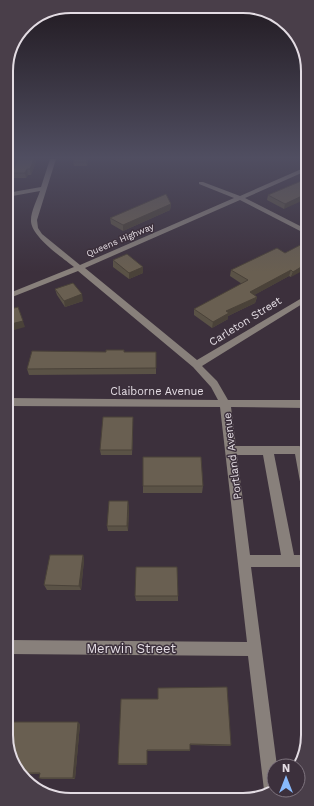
<svg xmlns="http://www.w3.org/2000/svg" width="314" height="806" font-family="'Work Sans',sans-serif">
	<rect width="100%" height="100%" fill="#3c303c"/>
	<g fill="none" stroke-linecap="round" stroke-linejoin="round">
		<path fill="#88807b" fill-rule="evenodd" d="M 50,159 L 56,159 L 37,220 L 38,228 L 42,234 L 80,265 L 234,198 L 199,184 L 199,182 L 203,182 L 240,196 L 306,167 L 306,171 L 245,198 L 306,229 L 306,234 L 240,200 L 85,268 L 197,360 L 307,295 L 307,301 L 202,366 L 217,381 L 228,400 L 307,400 L 307,408 L 231,407 L 236,446 L 299,446 L 303,447 C 309,460 308,478 307,492 L 303,491 L 301,487 L 295,454 L 274,454 L 294,555 L 307,555 L 307,567 L 251,567 L 277,766 L 274,766 L 274,789 L 265,794 L 264,790 L 248,656 L 8,654 L 8,640 L 247,642 L 220,407 L 7,406 L 7,398 L 218,400 L 211,387 L 193,367 L 78,271 L 7,299 L 7,294 L 74,267 C 63,258 30,236 31,220 C 31,211 37,200 40,191 L 7,197 L 7,193 L 41,187 ZM 237,455 L 263,455 L 281,555 L 250,555 Z"/>
	</g>
	<g fill="#5a5246">
		<polygon points="18,159 35,159 36,162 31,175 28,175 26,178 13,178 12,173"/>
		<polygon points="74,159 88,159 87,166 74,166 73,162"/>
		<polygon points="306,179 284,209 267,200 268,195"/>
		<polygon points="171,204 170,210 123,231 111,224 110,218"/>
		<polygon points="306,242 291,277 289,276 254,295 257,297 255,303 228,316 228,319 212,328 194,315 194,309 242,284 230,276 231,270 285,253"/>
		<polygon points="113,260 143,273 129,279 113,267"/>
		<polygon points="55,289 83,301 65,307 57,295"/>
		<polygon points="124,352 156,352 156,374 29,375 27,369"/>
		<polygon points="133,423 132,455 101,455 100,450"/>
		<polygon points="143,486 203,486 202,493 143,493"/>
		<polygon points="129,506 128,531 108,531 107,526"/>
		<polygon points="83,555 84,560 81,590 47,590 44,585"/>
		<polygon points="135,596 178,596 178,601 136,601"/>
		<polygon points="121,699 231,745 230,746 190,745 190,751 147,751 147,765 119,765 118,764"/>
		<polygon points="80,724 75,779 42,779 39,778 40,774 22,774 8,752"/>
	</g>
	<g fill="#4a4239">
		<polygon points="34,159 35,159 36,162 31,175 30,169"/>
		<polygon points="87,159 88,159 87,166 86,162"/>
		<polygon points="117,159 133,159 117,162"/>
		<polygon points="27,169 28,175 26,178 25,173"/>
		<polygon points="306,194 306,199 284,209 285,204"/>
		<polygon points="171,204 170,210 123,231 123,225"/>
		<polygon points="306,264 306,269 291,277 293,272"/>
		<polygon points="143,267 143,273 129,279 129,273"/>
		<polygon points="291,270 289,276 249,298 250,292"/>
		<polygon points="82,294 83,301 65,307 64,301"/>
		<polygon points="257,297 255,303 228,316 228,319 212,328 213,322 226,311"/>
		<polygon points="23,321 25,327 7,332 7,325"/>
		<polygon points="128,501 129,506 128,531 127,526"/>
		<polygon points="83,555 84,560 81,590 79,586"/>
		<polygon points="78,722 80,724 75,779 73,778"/>
	</g>
	<g fill="#695f51" stroke="#4a4239">
		<polygon points="18,159 34,159 30,169 27,169 25,173 12,173"/>
		<polygon points="74,159 87,159 86,162 73,162"/>
		<polygon points="306,179 306,194 285,204 268,195"/>
		<polygon points="166,194 171,204 123,225 110,218"/>
		<polygon points="306,242 306,264 293,272 291,270 250,292 257,297 226,311 229,313 213,322 194,309 248,280 231,270 277,248 285,253"/>
		<polygon points="127,254 143,267 129,273 113,260"/>
		<polygon points="73,283 82,294 64,301 55,289"/>
		<polygon points="18,307 23,321 7,325 7,310"/>
		<polygon points="106,350 124,350 124,352 156,352 156,368 27,369 32,351 106,352"/>
		<polygon points="103,417 133,417 132,450 100,450"/>
		<polygon points="143,457 201,457 203,486 143,486"/>
		<polygon points="109,501 128,501 127,526 107,526"/>
		<polygon points="50,555 83,555 79,586 44,585"/>
		<polygon points="136,567 177,567 178,596 135,596"/>
		<polygon points="227,687 231,745 190,744 190,750 147,750 147,764 118,764 121,699 158,699 158,688"/>
		<polygon points="8,722 78,722 73,778 39,778 40,773 21,773 8,752"/>
	</g>
	<linearGradient id="sky" x2="0" y2="1"><stop stop-color="#211a21"/><stop offset="0.58" stop-color="#504e61"/><stop offset="1" stop-color="#504e61" stop-opacity="0"/></linearGradient>
	<rect width="314" height="272" fill="url(#sky)"/>
	<g text-anchor="middle" stroke-width="3" stroke-linejoin="round" paint-order="stroke">
		<g font-size="9" fill="#e3dce3" stroke="#3c303c">
			<text transform="translate(120 240) rotate(-23)" y="3">Queens Highway</text>
		</g>
		<g font-size="11" fill="#e3dce3" stroke="#3c303c">
			<text transform="translate(245 321) rotate(-32)" y="4">Carleton Street</text>
			<text x="157" y="395">Claiborne Avenue</text>
			<text transform="translate(232 456) rotate(-97)" y="4">Portland Avenue</text>
		</g>
		<g font-size="13" fill="#e3dce3" stroke="#3c303c">
			<text x="131" y="653">Merwin Street</text>
		</g>
	</g>
	<path d="M0 0H314V806H0ZM71 13H243A58 58 0 0 1 301 71V735A58 58 0 0 1 243 793H71A58 58 0 0 1 13 735V71A58 58 0 0 1 71 13Z" fill="#493e49" fill-rule="evenodd"/>
	<path fill="none" stroke="#e3dce3" stroke-width="2" d="M71 13H243A58 58 0 0 1 301 71V735A58 58 0 0 1 243 793H71A58 58 0 0 1 13 735V71A58 58 0 0 1 71 13Z"/>
	<g transform="translate(286 778)"><circle r="19" fill="#3c303c" stroke="#7f757f"/>
	<path d="M0-3L7 15L0 10L-7 15Z" fill="#88bafc"/>
	<text y="-6" font-size="11" font-weight="bold" text-anchor="middle" fill="#e3dce3">N</text>
	</g>
</svg>
